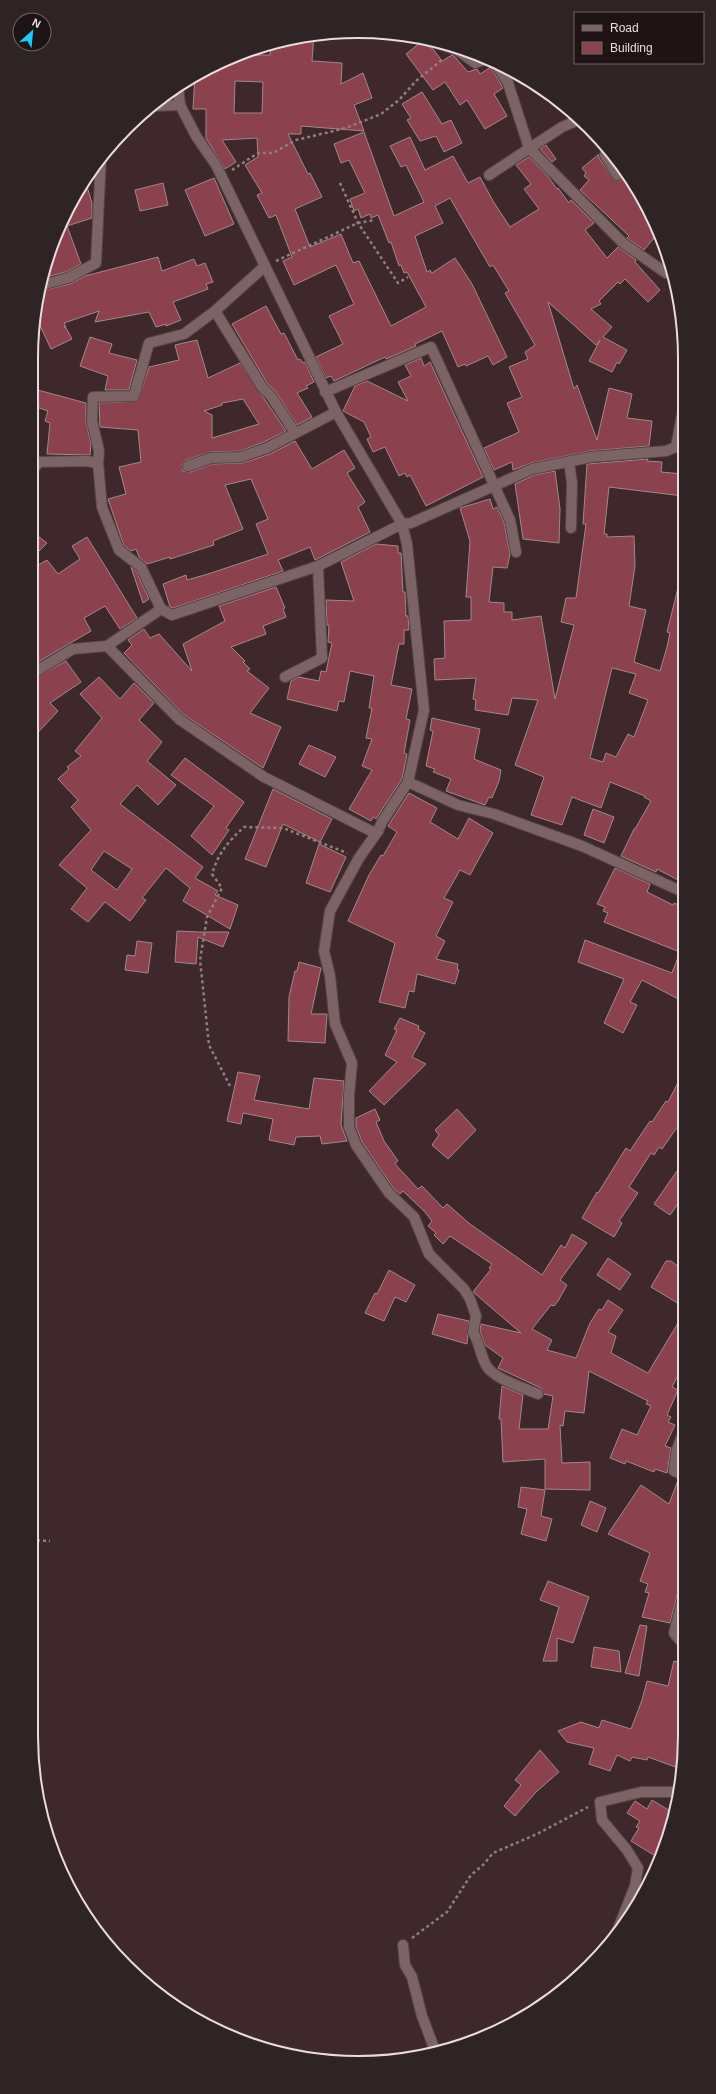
<svg xmlns="http://www.w3.org/2000/svg" width="716" height="2094" font-family="Arial,sans-serif">
	<rect width="100%" height="100%" fill="#3e282b"/>
	<g fill="#8b414e" stroke="#a2888b" fill-rule="evenodd">
		<path d="M 314,34 L 312,61 L 342,63 L 341,84 L 363,73 L 372,98 L 354,105 L 364,131 L 301,126 L 301,134 L 288,134 L 308,174 L 310,173 L 322,197 L 295,209 L 310,247 L 341,234 L 353,263 L 359,261 L 391,326 L 426,307 L 407,272 L 404,273 L 401,265 L 399,266 L 391,242 L 389,243 L 378,215 L 371,218 L 370,214 L 361,218 L 358,209 L 354,211 L 350,199 L 365,193 L 349,160 L 341,163 L 334,144 L 364,132 L 394,216 L 424,202 L 406,165 L 401,167 L 390,146 L 410,137 L 425,170 L 453,156 L 468,183 L 480,177 L 493,201 L 510,227 L 539,209 L 524,189 L 531,184 L 516,165 L 529,157 L 547,175 L 557,189 L 558,188 L 569,203 L 571,200 L 594,223 L 585,230 L 607,258 L 618,247 L 636,260 L 635,262 L 660,290 L 648,302 L 625,279 L 620,284 L 618,282 L 599,301 L 601,304 L 591,309 L 612,327 L 603,337 L 627,350 L 619,364 L 617,362 L 612,372 L 589,361 L 600,340 L 596,345 L 548,302 L 574,389 L 577,385 L 597,440 L 609,388 L 632,394 L 627,418 L 652,421 L 649,446 L 590,451 L 531,463 L 513,470 L 512,462 L 494,470 L 484,448 L 519,432 L 507,403 L 522,397 L 509,367 L 528,359 L 525,352 L 535,345 L 505,293 L 509,291 L 493,265 L 490,267 L 450,198 L 435,206 L 443,223 L 415,236 L 427,272 L 430,270 L 432,273 L 455,258 L 472,284 L 507,357 L 493,365 L 488,356 L 466,366 L 465,364 L 458,367 L 442,331 L 415,344 L 416,346 L 386,359 L 385,357 L 334,381 L 331,376 L 326,378 L 316,357 L 343,344 L 329,316 L 354,304 L 336,265 L 294,285 L 283,261 L 292,257 L 276,215 L 269,218 L 257,195 L 262,193 L 245,165 L 258,157 L 257,138 L 222,140 L 236,162 L 225,169 L 206,138 L 206,109 L 193,109 L 195,75 L 239,55 L 270,55 L 271,44 ZM 235,81 L 263,82 L 262,113 L 234,113 Z"/>
		<polygon points="421,42 433,49 442,61 452,55 454,56 468,72 477,69 480,74 491,67 503,88 494,94 507,116 485,129 467,100 460,105 445,82 433,90 406,54"/>
		<polygon points="422,92 442,124 451,120 462,143 444,152 436,136 420,141 407,120 411,118 402,104"/>
		<polygon points="546,145 556,159 552,162 540,149"/>
		<polygon points="599,154 599,158 614,180 621,180 623,173 659,232 644,250 627,238 629,236 580,190 589,180 584,176 586,173 582,168"/>
		<polygon points="214,178 234,224 205,236 185,190"/>
		<polygon points="85,180 92,203 92,218 67,226 81,264 66,272 41,278 65,214"/>
		<polygon points="163,183 168,205 140,211 135,190"/>
		<polygon points="158,257 162,271 194,259 197,266 205,263 213,282 206,284 208,289 173,302 181,320 166,326 166,324 156,327 149,312 95,322 99,311 64,323 66,327 64,327 66,328 72,339 51,349 36,317 40,291 70,284 85,276"/>
		<polygon points="266,306 281,334 284,333 298,360 300,359 303,363 305,362 314,382 306,386 308,388 297,393 312,417 297,425 276,392 267,383 232,324"/>
		<polygon points="90,337 112,344 109,353 137,360 129,390 105,390 108,376 80,366"/>
		<path d="M 197,340 L 208,378 L 240,363 L 286,431 L 264,442 L 240,451 L 211,452 L 186,460 L 182,464 L 183,471 L 190,472 L 212,464 L 243,463 L 270,454 L 295,441 L 312,469 L 344,450 L 355,468 L 347,473 L 365,502 L 358,507 L 370,532 L 315,560 L 310,547 L 278,560 L 283,571 L 173,608 L 170,607 L 163,584 L 186,575 L 187,580 L 208,574 L 268,554 L 256,524 L 268,519 L 251,479 L 225,485 L 243,529 L 213,541 L 214,545 L 170,559 L 170,557 L 147,564 L 139,557 L 136,549 L 131,551 L 124,546 L 108,499 L 126,494 L 119,467 L 141,462 L 138,430 L 100,427 L 99,403 L 138,401 L 149,367 L 179,360 L 175,345 ZM 243,399 L 259,424 L 212,438 L 212,415 L 204,411 L 222,405 L 222,403 Z"/>
		<polygon points="421,358 424,366 430,362 483,477 426,506 410,475 407,477 405,473 399,476 385,447 373,452 367,439 371,437 364,422 343,411 355,386 367,381 408,401 398,382 411,376 405,365"/>
		<polygon points="34,389 86,403 86,421 91,444 90,455 47,454 50,423 45,421 48,411 31,405"/>
		<path d="M 648,459 L 647,461 L 662,462 L 661,472 L 683,474 L 683,496 L 609,487 L 604,534 L 607,534 L 607,537 L 634,536 L 635,566 L 629,606 L 646,610 L 634,662 L 660,671 L 667,647 L 670,633 L 667,632 L 678,588 L 683,589 L 683,875 L 680,881 L 657,869 L 656,872 L 621,856 L 634,829 L 635,829 L 651,801 L 644,797 L 645,796 L 610,782 L 601,808 L 572,797 L 562,825 L 531,815 L 544,777 L 515,765 L 538,700 L 512,698 L 508,715 L 475,710 L 476,700 L 473,699 L 476,678 L 435,680 L 434,659 L 445,658 L 444,621 L 471,620 L 471,597 L 466,597 L 470,541 L 460,508 L 490,499 L 493,509 L 497,507 L 504,522 L 510,554 L 507,568 L 493,567 L 489,602 L 504,603 L 504,612 L 512,612 L 512,620 L 541,616 L 555,699 L 574,625 L 561,622 L 566,598 L 576,598 L 586,524 L 583,524 L 587,464 ZM 612,668 L 636,674 L 629,693 L 648,700 L 634,737 L 628,734 L 616,757 L 606,753 L 603,762 L 590,758 Z"/>
		<polygon points="555,471 560,509 559,543 523,539 515,484 534,475"/>
		<polygon points="31,531 47,543 31,559"/>
		<polygon points="87,537 137,618 120,629 105,606 84,618 91,631 31,666 31,569 47,560 58,574 80,559 72,546"/>
		<polygon points="376,544 398,546 398,553 401,553 403,592 405,592 406,616 408,616 409,630 404,630 404,644 399,644 391,685 412,689 406,719 410,720 404,753 407,754 402,779 376,819 373,817 371,821 349,809 372,770 362,766 372,739 366,738 372,708 369,708 374,676 350,671 344,702 339,701 337,711 287,699 291,681 299,677 319,681 321,671 326,672 332,643 328,642 329,625 327,625 326,600 354,601 341,562"/>
		<polygon points="131,567 136,571 149,599 143,603"/>
		<polygon points="276,587 285,608 283,609 286,617 263,626 266,634 231,647 245,661 243,662 250,669 247,671 269,688 250,713 281,727 263,768 183,714 124,653 132,645 128,640 144,629 150,638 159,634 192,671 183,644 225,621 219,606"/>
		<polygon points="66,661 81,682 50,703 58,711 31,740 31,680"/>
		<path d="M 99,677 L 120,699 L 134,683 L 154,703 L 139,720 L 162,742 L 147,761 L 176,785 L 158,805 L 137,785 L 120,804 L 203,867 L 195,878 L 218,891 L 215,895 L 238,905 L 230,929 L 183,901 L 190,888 L 166,868 L 142,898 L 146,900 L 130,921 L 105,902 L 88,922 L 71,909 L 87,888 L 59,865 L 91,830 L 71,807 L 78,800 L 58,779 L 69,769 L 67,767 L 81,756 L 75,751 L 102,718 L 80,694 ZM 104,851 L 132,869 L 117,890 L 91,870 Z"/>
		<polygon points="432,718 480,729 474,759 501,770 499,781 492,798 489,797 485,805 446,791 451,779 433,772 435,769 426,766 433,731 430,730"/>
		<polygon points="309,745 336,757 325,777 299,764"/>
		<polygon points="185,758 244,802 226,828 229,830 212,855 191,836 214,806 171,775"/>
		<polygon points="273,789 332,819 320,842 283,824 266,867 245,859"/>
		<polygon points="409,793 437,808 430,822 458,839 469,818 493,833 470,875 460,870 444,898 453,902 436,936 445,941 436,959 458,964 457,969 459,970 455,984 417,974 414,992 409,991 405,1008 379,1002 395,943 348,921 369,875 381,855 383,856 397,832 388,826"/>
		<polygon points="593,809 614,817 604,843 584,835"/>
		<polygon points="319,844 346,857 330,892 306,883"/>
		<polygon points="615,868 650,884 647,892 673,905 674,903 683,907 684,1002 642,980 630,1002 637,1005 623,1033 604,1023 624,979 578,962 585,940 672,973 680,952 604,922 608,913 603,911 605,907 597,904"/>
		<polygon points="177,931 199,932 229,932 223,947 198,937 196,964 175,962"/>
		<polygon points="137,941 152,943 148,973 125,970 127,955 135,956"/>
		<polygon points="299,962 321,968 311,1014 327,1014 325,1043 288,1041 289,997 295,971 297,971"/>
		<polygon points="400,1018 419,1026 418,1029 425,1033 412,1057 426,1064 384,1105 369,1091 397,1062 385,1055 397,1030 394,1029"/>
		<polygon points="684,1071 684,1130 678,1126 662,1149 659,1147 654,1155 651,1153 629,1187 638,1193 619,1221 622,1223 614,1237 582,1218 597,1192 598,1193 626,1148 630,1151 650,1121 652,1122 666,1101 668,1102"/>
		<polygon points="238,1072 260,1076 254,1100 309,1109 314,1078 344,1081 341,1125 347,1141 322,1144 320,1136 296,1137 294,1145 269,1140 273,1119 243,1113 241,1124 227,1121"/>
		<polygon points="375,1109 380,1120 376,1122 384,1141 398,1161 395,1163 396,1165 418,1189 422,1186 443,1208 447,1204 470,1224 542,1275 561,1245 565,1248 572,1234 587,1243 560,1280 567,1285 558,1301 554,1306 551,1305 532,1329 552,1340 547,1350 576,1358 590,1323 599,1309 602,1310 608,1300 623,1310 608,1332 616,1336 611,1353 648,1373 684,1313 684,1364 672,1387 678,1390 667,1415 671,1417 668,1422 675,1425 665,1446 671,1448 667,1473 655,1469 654,1472 626,1461 625,1464 610,1458 622,1429 637,1435 651,1406 646,1404 648,1401 589,1371 584,1413 565,1411 563,1426 560,1425 562,1463 590,1462 590,1490 545,1489 545,1459 503,1462 501,1419 499,1419 502,1386 523,1395 519,1429 548,1429 553,1396 544,1394 541,1388 498,1368 503,1358 485,1345 480,1331 481,1324 521,1333 473,1292 491,1269 489,1268 492,1264 450,1236 443,1244 434,1235 436,1233 428,1226 432,1221 424,1211 403,1191 400,1194 394,1189 362,1142 356,1126 356,1118"/>
		<polygon points="457,1109 476,1130 448,1159 432,1145 439,1135 435,1130"/>
		<polygon points="684,1161 684,1195 670,1215 654,1204"/>
		<polygon points="608,1258 631,1274 620,1290 597,1275"/>
		<polygon points="666,1261 671,1261 679,1267 678,1269 684,1273 684,1307 651,1287"/>
		<polygon points="389,1270 415,1285 406,1302 395,1297 384,1321 365,1313 375,1293 377,1294"/>
		<polygon points="438,1314 469,1321 467,1344 432,1334"/>
		<polygon points="678,1480 684,1481 685,1523 677,1539 685,1541 685,1584 679,1588 670,1623 642,1617 649,1593 645,1592 648,1584 640,1581 650,1553 608,1534 641,1485 669,1504"/>
		<polygon points="521,1487 545,1490 541,1516 552,1519 546,1541 521,1534 527,1509 518,1507"/>
		<polygon points="590,1501 606,1508 597,1532 581,1525"/>
		<polygon points="548,1581 589,1597 573,1643 557,1638 557,1661 543,1661 559,1607 540,1600"/>
		<polygon points="640,1625 647,1626 639,1676 625,1673"/>
		<polygon points="594,1647 619,1651 621,1672 591,1667"/>
		<polygon points="674,1661 685,1664 685,1736 681,1769 648,1757 647,1760 632,1757 630,1761 617,1755 610,1771 589,1764 594,1748 567,1742 558,1731 581,1722 599,1728 602,1720 631,1729 642,1700 647,1681 668,1686"/>
		<polygon points="540,1750 559,1772 536,1792 515,1816 504,1806 521,1785 515,1780"/>
		<polygon points="652,1800 675,1814 674,1820 657,1857 631,1841 639,1828 636,1827 640,1821 627,1813 635,1801 647,1809"/>
	</g>
	<g fill="none" stroke-linecap="round" stroke-linejoin="round">
		<defs>
			<g id="minor">
				<polyline points="428,40 457,50 475,63 483,60"/>
				<polyline points="498,67 508,83 529,148 623,243 666,273"/>
				<polyline points="178,87 180,105 196,136 216,165 336,412 402,524 407,544 424,710 408,782 458,805 494,814 582,846 683,892"/>
				<polyline points="151,106 180,105"/>
				<polyline points="608,149 605,155 617,175"/>
				<polyline points="489,175 562,127 579,120"/>
				<polyline points="41,285 68,278 96,263 101,156"/>
				<polyline points="215,311 262,387 271,396 295,433"/>
				<polyline points="325,392 431,347 510,520 516,552"/>
				<polyline points="569,462 572,483 571,528"/>
				<polyline points="188,466 211,458 241,457 267,448 336,412"/>
				<polyline points="31,472 39,462 87,461 98,463"/>
				<polyline points="161,609 172,615 318,566 402,524 411,523 532,469 591,457 666,451 676,447 682,415"/>
				<polyline points="107,646 161,609 141,567 119,550 102,507 98,463 99,451 92,421 93,397 134,396 149,343 184,334 215,311 265,266"/>
				<polyline points="31,674 73,649 107,646 179,719 264,777 373,832 378,831"/>
				<polyline points="285,677 322,658 318,566"/>
				<path d="M 408,782 L 382,822 L 378,831 L 359,858 L 330,911 L 324,951 L 330,976 L 335,1024 L 352,1063 L 349,1095 L 349,1127 L 356,1145 L 389,1193 L 414,1217 L 429,1254 L 464,1289 L 470,1299 L 476,1316 L 473,1332 C 480,1344 480,1354 486,1365 C 492,1378 524,1388 538,1394"/>
				<polyline points="684,1431 677,1449 674,1471 684,1475"/>
				<polyline points="685,1590 674,1633 685,1646"/>
				<polyline points="616,1934 635,1886 638,1868 627,1850 602,1820 600,1802 641,1792 678,1792"/>
				<polyline points="403,1945 405,1965 412,1977 422,2016 436,2053"/>
			</g>
		</defs>
		<use href="#minor" stroke="#574548" stroke-width="12"/>
		<g stroke="#917e80" stroke-width="2.5" stroke-dasharray="3 3" stroke-linecap="butt">
			<polyline points="232,170 258,153 273,153 296,140 346,128 381,114 399,100 417,80 443,59"/>
			<polyline points="340,183 358,223 398,283 408,277"/>
			<polyline points="276,261 358,223 374,220"/>
			<path d="M 230,1086 L 209,1045 L 200,960 L 207,917 L 222,888 L 212,874 C 219,852 227,843 244,827 L 283,828 L 347,853"/>
			<polyline points="31,1540 50,1541"/>
			<polyline points="412,1938 447,1912 471,1875 483,1865 493,1853 537,1834 588,1807"/>
		</g>
		<use href="#minor" stroke="#7c6366" stroke-width="10"/>
	</g>
	<path d="M0 0H716V2094H0ZM358 38H358A320 320 0 0 1 678 358V1736A320 320 0 0 1 358 2056H358A320 320 0 0 1 38 1736V358A320 320 0 0 1 358 38Z" fill="#2e2425" fill-rule="evenodd"/>
	<path fill="none" stroke="#eadbdd" stroke-width="2" d="M358 38H358A320 320 0 0 1 678 358V1736A320 320 0 0 1 358 2056H358A320 320 0 0 1 38 1736V358A320 320 0 0 1 358 38Z"/>
	<rect x="574" y="12" width="130" height="52" fill="#1e1415" stroke="#706465"/>
	<rect x="582" y="25" width="20" height="6" fill="#7c6366" stroke="#706465"/>
	<text x="610" y="32" font-size="12" fill="#eadbdd">Road</text>
	<rect x="582" y="42" width="20" height="12" fill="#8b414e" stroke="#706465"/>
	<text x="610" y="52" font-size="12" fill="#eadbdd">Building</text>
	<g transform="translate(32 32) rotate(27)"><circle r="19" fill="#1e1415" stroke="#706465"/>
	<path d="M0-3L7 15L0 10L-7 15Z" fill="#1acafc"/>
	<text y="-6" font-size="11" font-weight="bold" text-anchor="middle" fill="#eadbdd">N</text>
	</g>
</svg>
